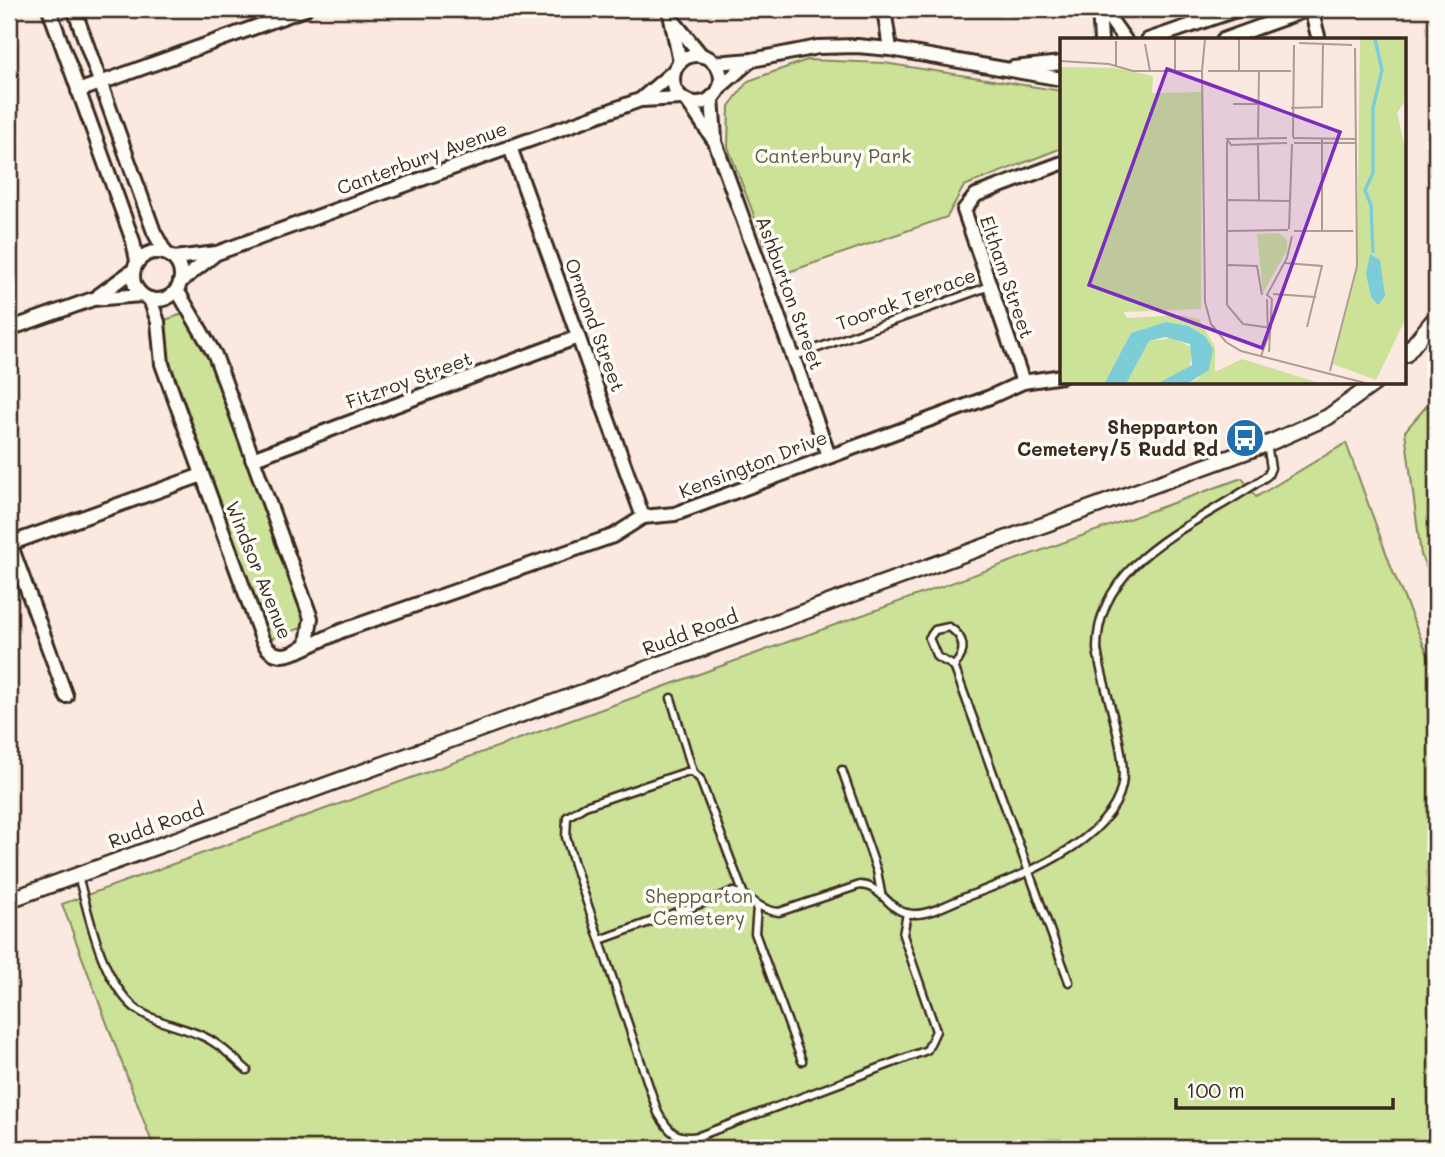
<svg xmlns="http://www.w3.org/2000/svg" width="1445" height="1157" font-family="Mali,sans-serif">
	<rect width="100%" height="100%" fill="#fae8e1"/>
	<filter id="ink" filterUnits="userSpaceOnUse"><feTurbulence type="fractalNoise" baseFrequency=".0143" numOctaves="2"/><feDisplacementMap in="SourceGraphic" scale="14" xChannelSelector="R" yChannelSelector="G"/><feConvolveMatrix kernelMatrix="1 2 1 2 8 2 1 2 1" color-interpolation-filters="sRGB"/></filter>
	<g filter="url(#ink)">
		<g fill="#cce298" stroke="#84865b" stroke-width="2">
			<polygon points="807,60 884,63 1062,91 1062,148 964,186 947,217 777,276 728,147 729,106 748,81"/>
			<polygon points="183,314 204,343 307,626 270,639 168,356 165,320"/>
			<polygon points="1436,395 1436,590 1421,555 1405,431"/>
			<polygon points="1346,443 1393,572 1436,674 1436,1148 154,1148 62,904 1242,478 1256,497"/>
		</g>
		<g fill="none" stroke-linecap="round" stroke-linejoin="round">
			<defs>
				<g id="service">
					<polyline points="793,357 990,286"/>
					<path d="M 949,627 C 965,637 967,652 954,666 L 937,657 L 929,638 L 935,630 Z"/>
					<polyline points="954,666 1069,982"/>
					<polyline points="671,698 693,772"/>
					<polyline points="842,770 877,871 881,893"/>
					<path d="M 78,876 C 90,917 100,978 135,1008 C 153,1022 180,1026 200,1035 C 218,1042 233,1058 247,1070"/>
					<path d="M 744,895 L 700,779 L 693,772 L 686,772 L 585,806 L 567,817 L 566,837 L 574,864 L 658,1113 C 669,1132 676,1140 699,1136 L 927,1050 L 936,1031 L 903,935 L 907,913"/>
					<polyline points="757,907 755,933 802,1061"/>
					<path d="M 600,940 L 733,892 C 751,895 759,911 779,912 L 860,885 C 884,886 888,913 913,914 C 929,915 948,904 963,898 C 1012,880 1111,844 1122,785 C 1128,751 1102,686 1097,649 C 1097,555 1204,523 1268,475 L 1271,468 L 1267,444"/>
				</g>
				<g id="minor">
					<polyline points="49,9 133,241 137,261"/>
					<polyline points="74,9 154,232 165,252"/>
					<polyline points="669,9 680,62"/>
					<polyline points="884,9 890,49"/>
					<polyline points="1099,9 1101,40"/>
					<polyline points="1103,9 1125,40"/>
					<polyline points="1311,9 1319,40"/>
					<polyline points="675,23 702,56"/>
					<polyline points="1148,40 1239,9"/>
					<polyline points="1223,40 1309,9"/>
					<circle cx="697" cy="79" r="24"/>
					<polyline points="714,63 752,60 818,47 857,46 890,49 1062,79"/>
					<polyline points="1013,68 1062,63"/>
					<polyline points="720,87 749,62"/>
					<polyline points="78,91 305,9"/>
					<polyline points="712,97 715,139"/>
					<polyline points="641,100 682,98"/>
					<polyline points="688,102 715,142 829,456"/>
					<polyline points="510,147 643,517"/>
					<circle cx="157" cy="276" r="24"/>
					<polyline points="174,258 217,253 640,100 674,71"/>
					<polyline points="180,282 214,255"/>
					<polyline points="99,295 132,271"/>
					<path d="M 150,299 L 158,322 L 162,364 L 262,639 C 272,661 289,658 307,644 L 311,618 L 215,355 L 177,290"/>
					<polyline points="9,329 93,299 141,295"/>
					<polyline points="1023,382 964,210 976,195 1062,163"/>
					<polyline points="252,459 578,337"/>
					<polyline points="10,543 66,696"/>
					<polyline points="9,544 202,475"/>
					<polyline points="298,651 341,631 613,536 643,517 675,514 990,397 1023,382 1062,376"/>
				</g>
				<g id="tertiary">
					<polyline points="1405,355 1436,317"/>
					<polyline points="9,900 1267,444 1328,417 1375,383"/>
				</g>
			</defs>
			<use href="#service" stroke="#3b2a1e" stroke-width="11"/>
			<use href="#minor" stroke="#3b2a1e" stroke-width="18"/>
			<use href="#tertiary" stroke="#3b2a1e" stroke-width="19"/>
			<use href="#service" stroke="#fdfcf7" stroke-width="6"/>
			<use href="#minor" stroke="#fdfcf7" stroke-width="12"/>
			<use href="#tertiary" stroke="#fdfcf7" stroke-width="14"/>
		</g>
	</g>
	<defs>
		<symbol id="bus-disc" viewBox="-11 -11 22 22"><circle r="9.5" fill="#1f6fb2" stroke="#fdfcf7"/><path d="M-5-6H5V4H4V6H2V4H-2V6H-4V4H-5ZM-3.5-4V0h7V-4ZM-3.5 1.2v1.5H-2V1.2ZM2 1.2v1.5H3.5V1.2Z" fill="#fff"/></symbol>
	</defs>
	<g fill-rule="evenodd">
		<use href="#bus-disc" x="1223" y="416" width="44" height="44"/>
	</g>
	<g text-anchor="middle" stroke-width="7" stroke-linejoin="round" paint-order="stroke">
		<g font-size="19" fill="#5f583c" stroke="#fdfcf7">
			<text x="833" y="163">Canterbury Park</text>
			<text x="699" y="903">Shepparton<tspan x="699" dy="22">Cemetery</tspan></text>
		</g>
		<g font-size="19" fill="#3b2a1e" stroke="#fdfcf7">
			<text transform="translate(422 158) rotate(-20)" y="7">Canterbury Avenue</text>
			<text transform="translate(1007 277) rotate(71)" y="7">Eltham Street</text>
			<text transform="translate(790 293) rotate(70)" y="7">Ashburton Street</text>
			<text transform="translate(906 299) rotate(-20)" y="7">Toorak Terrace</text>
			<text transform="translate(595 325) rotate(70)" y="7">Ormond Street</text>
			<text transform="translate(409 380) rotate(-20)" y="7">Fitzroy Street</text>
			<text transform="translate(753 464) rotate(-21)" y="7">Kensington Drive</text>
			<text transform="translate(259 570) rotate(68)" y="7">Windsor Avenue</text>
			<text transform="translate(690 632) rotate(-20)" y="7">Rudd Road</text>
			<text transform="translate(156 825) rotate(-20)" y="7">Rudd Road</text>
		</g>
		<g font-size="19" font-weight="bold" fill="#3b2a1e" stroke="#fdfcf7" text-anchor="end">
			<text x="1218" y="434">Shepparton<tspan x="1218" dy="22">Cemetery/5 Rudd Rd</tspan></text>
		</g>
	</g>
	<g transform="translate(1060 38)">
		<rect width="346" height="346" fill="#fae8e1"/>
		<path d="M 300,1 L 346,1 L 346,62 L 337,75 L 347,118 L 346,280 L 316,342 L 273,326 L 297,228 ZM 0,29 L 55,30 L 93,38 L 92,55 L 142,54 L 141,271 L 64,274 L 67,280 L 120,277 L 139,281 L 155,309 L 155,334 L 182,321 L 263,346 L 127,346 L 139,340 L 145,298 L 130,288 L 106,284 L 71,295 L 44,346 L 0,346 ZM 219,195 L 227,202 L 227,212 L 203,255 L 197,196 ZM 113,300 L 133,310 L 129,332 L 97,346 L 66,346 L 89,303 Z" fill="#cce298"/>
		<path d="M 310,216 L 320,222 L 325,258 L 318,267 L 311,259 L 306,236 ZM 106,284 L 129,288 L 145,298 L 153,311 L 149,332 L 127,346 L 97,346 L 132,327 L 130,306 L 105,299 L 89,303 L 66,346 L 44,346 L 71,295 Z" fill="#7dcdd9"/>
		<path fill="none" stroke="#7dcdd9" stroke-width="3.5" d="M 313,215 L 311,167 L 305,152 L 313,135 L 313,70 L 322,32 L 315,1"/>
		<path fill="none" stroke="#ae9c93" stroke-width="2" d="M 56,3 L 56,28M 239,5 L 292,7M 85,6 L 90,33M 0,23 L 49,26 L 73,33 L 142,33M 115,32 L 115,1M 142,33 L 145,264 L 151,286 L 166,304 L 181,313 L 309,346M 142,33 L 145,1M 148,33 L 231,33M 179,33 L 179,1M 173,66 L 199,66M 231,70 L 262,69 L 263,7M 198,99 L 199,33M 233,99 L 234,7M 233,100 L 296,101M 262,101 L 262,194M 167,103 L 167,267 L 183,286 L 212,290M 227,105 L 171,107 L 167,101 L 227,100M 234,105 L 296,105M 198,107 L 199,162M 168,162 L 231,163M 229,191 L 232,106M 167,193 L 228,192M 234,193 L 293,193M 225,225 L 262,228 L 247,289M 168,227 L 197,228 L 202,257M 213,256 L 256,259M 212,261 L 207,257 L 227,220 L 232,198M 209,314 L 212,261M 201,318 L 208,299 L 207,261M 270,333 L 297,228 L 295,10"/>
		<path fill="#7b2cbf" fill-opacity="0.15" stroke="#7b2cbf" stroke-width="3.5" d="M 107,31 L 280,94 L 202,310 L 29,247 Z"/>
		<rect width="346" height="346" fill="none" stroke="#3b2a1e" stroke-width="3.5"/>
	</g>
	<rect width="1445" height="1157" fill="none" stroke="#fdfcf7" stroke-width="35"/>
	<rect x="18" y="18" width="1410" height="1122" fill="none" stroke="#3b2a1e" stroke-width="2.5" filter="url(#ink)"/>
	<path d="M1176 1098v10h217v-10" fill="none" stroke="#3b2a1e" stroke-width="3.5"/>
	<text x="1186" y="1098" font-size="21" fill="#3b2a1e" stroke="#fdfcf7" stroke-width="5" paint-order="stroke">100 m</text>
</svg>
